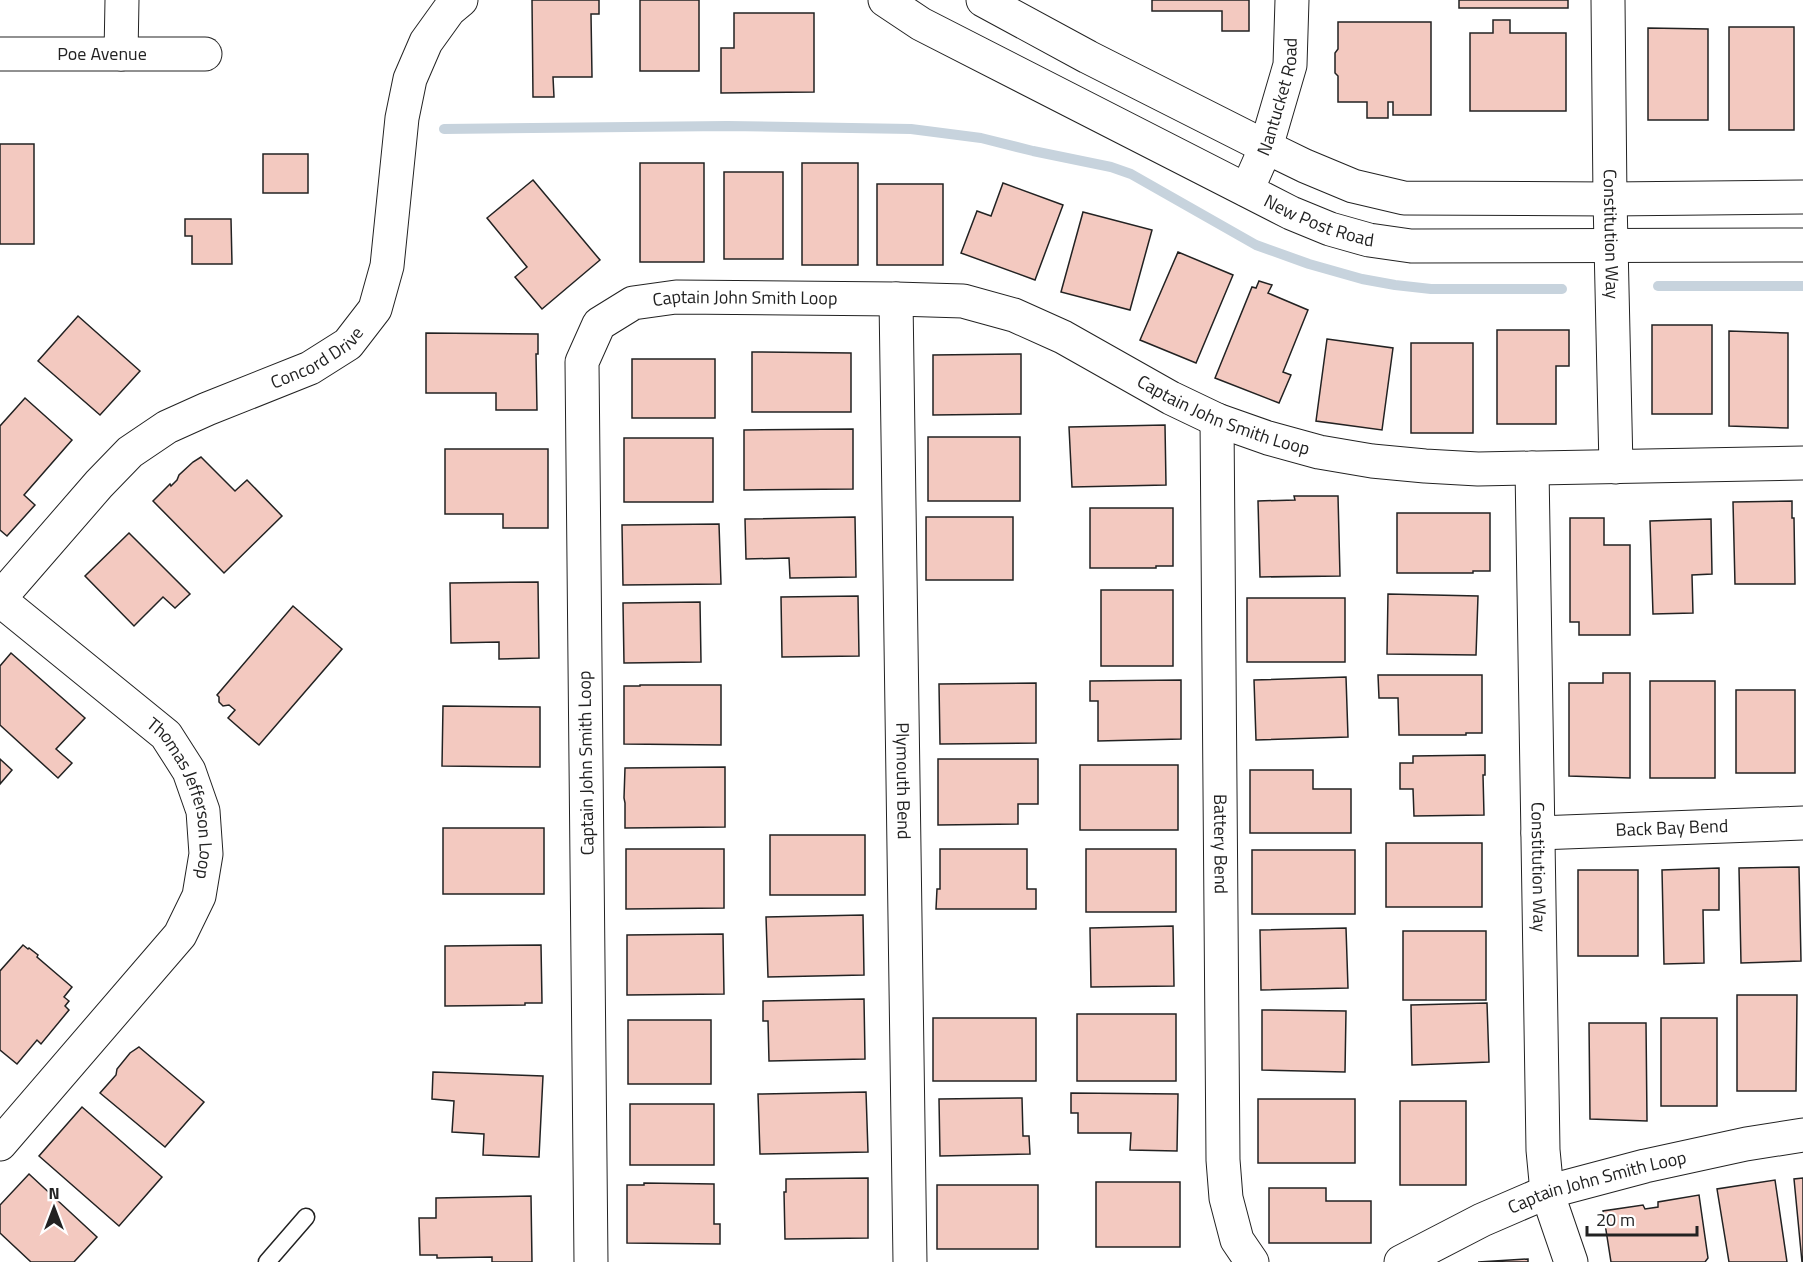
<svg xmlns="http://www.w3.org/2000/svg" width="1803" height="1262" font-family="'Titillium Web',sans-serif">
	<rect width="100%" height="100%" fill="#fff"/>
	<g fill="none" stroke-linecap="round" stroke-linejoin="round">
		<g stroke="#c7d3dd" stroke-width="10">
			<polyline points="444,129 727,126 911,129 981,138 1033,151 1111,167 1131,174 1256,245 1309,264 1362,279 1395,285 1431,289 1562,289"/>
			<polyline points="1658,286 1803,286"/>
		</g>
	</g>
	<g fill="#f3c9c0" stroke="#222" stroke-width="1.5">
		<polygon points="532,0 599,0 599,14 591,14 592,77 553,77 554,97 533,97"/>
		<rect x="640" y="0" width="59" height="71"/>
		<polygon points="1152,0 1249,0 1249,31 1222,31 1222,11 1152,11"/>
		<rect x="1459" y="0" width="109" height="8"/>
		<polygon points="734,13 814,13 814,92 721,93 721,48 734,48"/>
		<polygon points="1493,20 1510,20 1510,33 1566,33 1566,111 1470,111 1470,33 1493,33"/>
		<polygon points="1338,22 1431,22 1431,115 1393,115 1393,102 1388,102 1388,118 1367,118 1367,102 1338,102 1338,76 1335,73 1335,53 1338,49"/>
		<rect x="1729" y="27" width="65" height="103"/>
		<polygon points="1648,28 1708,29 1708,120 1648,120"/>
		<rect x="0" y="144" width="34" height="100"/>
		<rect x="263" y="154" width="45" height="39"/>
		<rect x="640" y="163" width="64" height="99"/>
		<rect x="802" y="163" width="56" height="102"/>
		<rect x="724" y="172" width="59" height="87"/>
		<polygon points="533,180 600,260 542,309 515,277 527,267 487,218"/>
		<polygon points="1003,183 1063,205 1035,280 961,253 977,211 991,216"/>
		<rect x="877" y="184" width="66" height="81"/>
		<polygon points="1083,212 1152,230 1130,310 1061,292"/>
		<polygon points="185,219 231,219 232,264 192,264 192,236 185,236"/>
		<polygon points="1178,252 1233,275 1196,363 1140,340"/>
		<polygon points="1259,281 1272,285 1268,293 1308,310 1283,372 1291,375 1279,403 1215,378 1252,287 1256,288"/>
		<polygon points="78,316 140,371 100,415 38,361"/>
		<rect x="1652" y="325" width="60" height="89"/>
		<polygon points="1497,330 1569,330 1569,366 1556,366 1556,424 1497,424"/>
		<polygon points="1729,331 1788,333 1788,428 1729,426"/>
		<polygon points="426,333 538,334 538,354 536,354 537,410 496,410 496,393 426,393"/>
		<polygon points="1327,339 1393,348 1382,430 1316,421"/>
		<rect x="1411" y="343" width="62" height="90"/>
		<polygon points="752,352 851,353 851,412 752,412"/>
		<polygon points="1021,354 1021,414 933,415 933,355"/>
		<rect x="632" y="359" width="83" height="59"/>
		<polygon points="25,398 72,440 24,495 35,505 7,536 0,530 0,426"/>
		<polygon points="1165,425 1166,485 1072,487 1069,427"/>
		<polygon points="853,429 853,489 744,490 744,430"/>
		<rect x="928" y="437" width="92" height="64"/>
		<rect x="624" y="438" width="89" height="64"/>
		<polygon points="445,449 548,449 548,528 503,528 503,514 445,514"/>
		<polygon points="201,457 235,491 247,480 282,516 224,573 153,501 170,484 171,486 177,480 179,475 193,462"/>
		<polygon points="1294,496 1338,496 1340,576 1260,577 1258,501 1295,500"/>
		<polygon points="1792,501 1792,518 1794,518 1795,584 1735,584 1733,502"/>
		<polygon points="1090,508 1173,508 1173,566 1156,566 1156,568 1090,568"/>
		<polygon points="1397,513 1490,513 1490,571 1473,571 1473,573 1397,573"/>
		<polygon points="855,517 856,577 790,578 789,558 746,559 745,519"/>
		<rect x="926" y="517" width="87" height="63"/>
		<polygon points="1570,518 1604,518 1604,545 1630,545 1630,635 1579,635 1579,622 1570,622"/>
		<polygon points="1711,519 1712,574 1692,575 1693,613 1653,614 1650,521"/>
		<polygon points="719,524 721,584 623,585 622,525"/>
		<polygon points="129,533 190,594 175,608 163,597 134,626 85,576"/>
		<polygon points="538,582 539,658 499,659 499,642 451,643 450,583"/>
		<rect x="1101" y="590" width="72" height="76"/>
		<polygon points="1388,594 1478,596 1476,655 1387,654"/>
		<polygon points="858,596 859,656 782,657 781,597"/>
		<rect x="1247" y="598" width="98" height="64"/>
		<polygon points="700,602 701,662 624,663 623,603"/>
		<polygon points="293,606 342,649 259,745 228,718 235,710 229,705 223,706 219,702 219,697 217,695"/>
		<polygon points="11,653 85,718 56,749 72,763 58,778 0,725 0,666"/>
		<polygon points="1603,673 1630,673 1630,778 1569,776 1569,683 1603,683"/>
		<polygon points="1378,675 1482,675 1482,733 1466,733 1466,735 1399,735 1398,698 1379,698"/>
		<polygon points="1346,677 1348,737 1256,740 1254,680"/>
		<polygon points="1181,680 1181,739 1098,741 1098,701 1090,701 1090,681"/>
		<rect x="1650" y="681" width="65" height="97"/>
		<polygon points="1036,683 1036,743 940,744 939,684"/>
		<polygon points="640,685 721,685 721,745 624,744 624,686 640,686"/>
		<rect x="1736" y="690" width="59" height="83"/>
		<polygon points="443,706 540,707 540,767 442,766"/>
		<polygon points="1485,755 1485,775 1483,775 1484,815 1414,816 1413,789 1400,789 1400,763 1413,763 1413,756"/>
		<polygon points="0,759 12,770 0,784"/>
		<polygon points="938,759 1038,759 1038,804 1018,804 1018,824 938,825"/>
		<rect x="1080" y="765" width="98" height="65"/>
		<polygon points="725,767 725,827 625,828 625,803 624,798 625,768"/>
		<polygon points="1250,770 1313,770 1313,789 1351,789 1351,833 1250,833"/>
		<rect x="443" y="828" width="101" height="66"/>
		<rect x="770" y="835" width="95" height="60"/>
		<rect x="1386" y="843" width="96" height="64"/>
		<polygon points="626,849 724,849 724,908 626,909"/>
		<polygon points="940,849 1027,849 1027,889 1036,889 1036,909 936,909 937,889 940,889"/>
		<rect x="1086" y="849" width="90" height="63"/>
		<rect x="1252" y="850" width="103" height="64"/>
		<polygon points="1799,867 1801,961 1741,963 1739,868"/>
		<polygon points="1719,868 1719,910 1703,910 1704,963 1664,964 1662,870"/>
		<rect x="1578" y="870" width="60" height="86"/>
		<polygon points="863,915 864,975 768,977 766,917"/>
		<polygon points="1173,926 1174,986 1091,987 1090,928"/>
		<polygon points="1346,928 1348,988 1261,990 1260,930"/>
		<rect x="1403" y="931" width="83" height="69"/>
		<polygon points="723,934 724,994 627,995 627,935"/>
		<polygon points="23,945 28,949 29,948 38,955 37,957 72,987 64,997 69,1001 65,1006 69,1010 41,1044 37,1040 17,1064 0,1050 0,971"/>
		<polygon points="541,945 542,1003 525,1003 525,1005 445,1006 445,946"/>
		<polygon points="1737,995 1797,995 1796,1091 1737,1091"/>
		<polygon points="864,999 865,1059 769,1061 768,1021 763,1021 763,1001"/>
		<polygon points="1487,1003 1489,1062 1412,1065 1411,1005"/>
		<polygon points="1262,1010 1346,1011 1345,1072 1262,1070"/>
		<rect x="1077" y="1014" width="99" height="67"/>
		<rect x="933" y="1018" width="103" height="63"/>
		<rect x="1661" y="1018" width="56" height="88"/>
		<rect x="628" y="1020" width="83" height="64"/>
		<polygon points="1589,1023 1646,1023 1647,1121 1590,1119"/>
		<polygon points="139,1047 204,1102 165,1147 100,1093 116,1075 117,1069 130,1053"/>
		<polygon points="433,1072 543,1076 539,1157 483,1155 484,1134 452,1132 454,1101 432,1099"/>
		<polygon points="866,1092 868,1152 760,1154 758,1094"/>
		<polygon points="1071,1093 1178,1094 1177,1151 1130,1150 1131,1133 1078,1133 1078,1113 1071,1113"/>
		<polygon points="1022,1098 1023,1136 1029,1136 1030,1154 940,1156 939,1099"/>
		<rect x="1258" y="1099" width="97" height="64"/>
		<rect x="1400" y="1101" width="66" height="84"/>
		<rect x="630" y="1104" width="84" height="61"/>
		<polygon points="82,1107 162,1177 119,1226 39,1156"/>
		<polygon points="29,1174 97,1237 74,1262 31,1262 0,1233 0,1205"/>
		<polygon points="868,1178 868,1238 785,1239 784,1192 786,1192 786,1179"/>
		<polygon points="1803,1178 1803,1262 1802,1262 1794,1179"/>
		<polygon points="1775,1180 1787,1262 1729,1262 1717,1189"/>
		<rect x="1096" y="1182" width="84" height="65"/>
		<polygon points="644,1183 714,1184 714,1224 720,1224 720,1244 627,1243 627,1185 644,1185"/>
		<rect x="937" y="1185" width="101" height="64"/>
		<polygon points="1269,1188 1326,1188 1326,1201 1371,1201 1371,1243 1269,1243"/>
		<polygon points="1699,1195 1708,1258 1705,1262 1611,1262 1603,1211 1643,1205 1645,1209 1658,1207 1658,1202"/>
		<polygon points="531,1196 532,1262 492,1262 492,1257 437,1258 437,1255 420,1255 419,1218 436,1218 436,1198"/>
		<polygon points="1528,1259 1528,1262 1478,1262"/>
	</g>
	<g fill="none" stroke-linecap="round" stroke-linejoin="round">
		<defs>
			<polyline id="service" points="267,1262 306,1217"/>
			<g id="minor">
				<path id="s1" d="M 885,0 L 921,24 L 1291,213 L 1330,229 L 1369,240 L 1411,246 L 1803,245"/>
				<polyline points="983,0 1088,57 1266,147 1305,166 1353,186 1404,198 1610,199 1803,197"/>
				<path id="s2" d="M 1608,0 L 1610,199 L 1616,467"/>
				<path id="s3" d="M 0,54 L 205,54"/>
				<polyline points="121,54 122,0"/>
				<path id="s4" d="M 1247,190 L 1266,147 L 1290,65 L 1292,0"/>
				<path id="s5" d="M 896,299 L 910,1262"/>
				<path id="s6" d="M 1217,420 L 1223,1160 L 1226,1198 L 1237,1240 L 1252,1262"/>
				<path id="s7" d="M 1532,468 L 1543,1150 L 1547,1192 L 1571,1262"/>
				<path id="s8" d="M 0,598 L 99,484 L 130,452 L 167,427 L 207,409 L 310,368 L 348,344 L 375,309 L 387,266 L 402,118 L 410,79 L 426,42 L 449,10 L 461,0"/>
				<path id="s9" d="M 0,600 L 166,735 L 189,771 L 203,811 L 206,854 L 199,896 L 180,935 L 0,1144"/>
				<path id="s10" d="M 1538,833 L 1803,823"/>
				<path id="s11" d="M 591,1262 L 582,362 L 599,324 L 633,303 L 676,297 L 896,299 L 963,301 L 1014,315 L 1063,337 L 1171,398 L 1217,420 L 1268,438 L 1319,452 L 1372,461 L 1425,466 L 1478,469 L 1803,463"/>
				<path id="s12" d="M 1401,1262 L 1482,1220 L 1547,1192 L 1645,1166 L 1746,1144 L 1803,1135"/>
			</g>
		</defs>
		<use href="#service" stroke="#222" stroke-width="19"/>
		<use href="#minor" stroke="#222" stroke-width="35"/>
		<use href="#service" stroke="#fff" stroke-width="16"/>
		<use href="#minor" stroke="#fff" stroke-width="33"/>
	</g>
	<g text-anchor="middle" stroke-width="4.5" stroke-linejoin="round" paint-order="stroke">
		<g font-size="18" fill="#222" stroke="#fff">
			<text dy="6" stroke="none"><textPath href="#s3" startOffset="102">Poe Avenue</textPath></text>
			<text dy="6" stroke="none"><textPath href="#s4" startOffset="99">Nantucket Road</textPath></text>
			<text dy="6" stroke="none"><textPath href="#s1" startOffset="488">New Post Road</textPath></text>
			<text dy="6" stroke="none"><textPath href="#s2" startOffset="234">Constitution Way</textPath></text>
			<text dy="6" stroke="none"><textPath href="#s11" startOffset="1094">Captain John Smith Loop</textPath></text>
			<text dy="6" stroke="none"><textPath href="#s8" startOffset="406">Concord Drive</textPath></text>
			<text dy="6" stroke="none"><textPath href="#s11" startOffset="1598">Captain John Smith Loop</textPath></text>
			<text transform="translate(586 763) rotate(-91)" y="6">Captain John Smith Loop</text>
			<text dy="6" stroke="none"><textPath href="#s5" startOffset="482">Plymouth Bend</textPath></text>
			<text dy="6" stroke="none"><textPath href="#s9" startOffset="280">Thomas Jefferson Loop</textPath></text>
			<text dy="6" stroke="none"><textPath href="#s10" startOffset="134">Back Bay Bend</textPath></text>
			<text dy="6" stroke="none"><textPath href="#s6" startOffset="424">Battery Bend</textPath></text>
			<text dy="6" stroke="none"><textPath href="#s7" startOffset="399">Constitution Way</textPath></text>
			<text dy="6" stroke="none"><textPath href="#s12" startOffset="213">Captain John Smith Loop</textPath></text>
		</g>
	</g>
	<g transform="translate(54 1208)" stroke="#ffffff" stroke-width="4.5" paint-order="stroke">
	<path d="M0-4.5L10 22L0 15L-10 22Z" fill="#222222"/>
	<text y="-9" font-size="16" font-weight="bold" text-anchor="middle" fill="#222222">N</text>
	</g>
	<path d="M1587 1226v9h110v-9" fill="none" stroke="#222222" stroke-width="3"/>
	<text x="1596" y="1226" font-size="18" fill="#222222" stroke="#ffffff" stroke-width="4.5" paint-order="stroke">20 m</text>
</svg>
